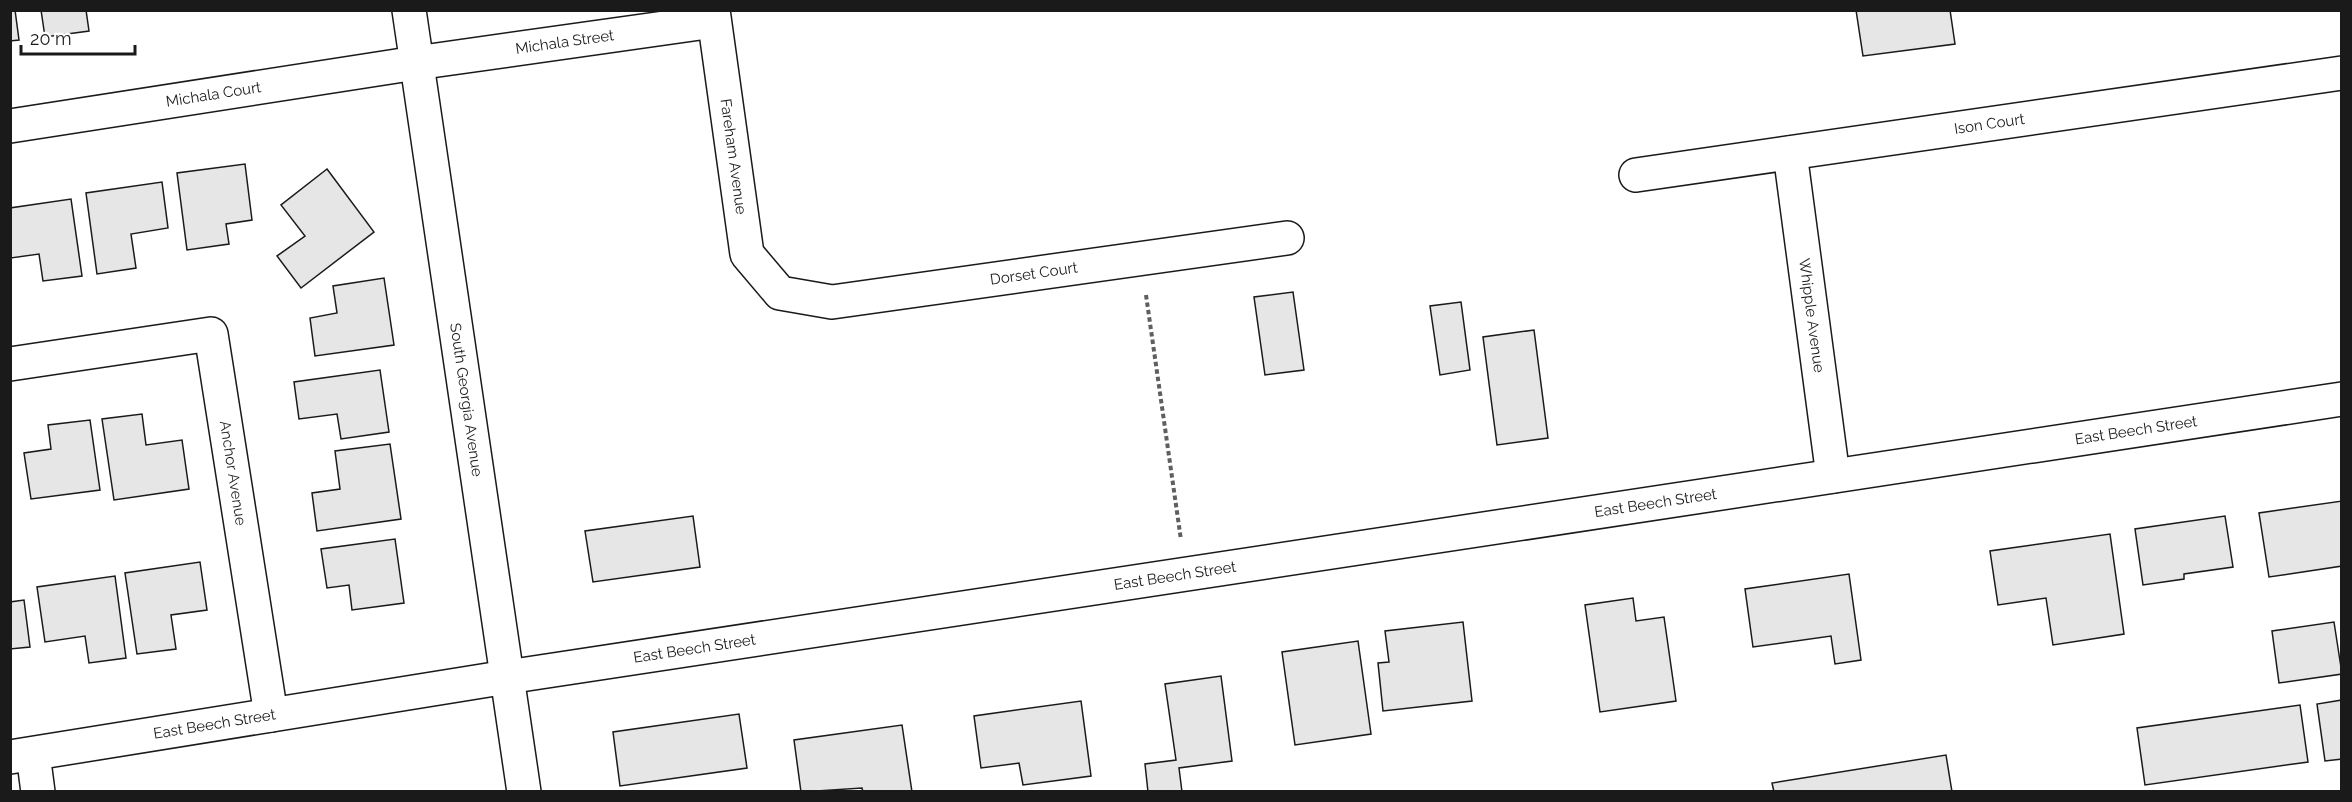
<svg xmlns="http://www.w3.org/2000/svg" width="2352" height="802" font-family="Raleway,sans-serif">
	<rect width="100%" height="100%" fill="#fff"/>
	<g fill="#e6e6e6" stroke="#1a1a1a" stroke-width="1.5">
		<polygon points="10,10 15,10 19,40 10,41"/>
		<polygon points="41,10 86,10 89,31 45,37"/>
		<polygon points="1856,10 1950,10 1955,44 1863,56"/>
		<polygon points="245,164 252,220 226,224 229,244 187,250 177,173"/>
		<polygon points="327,169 374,232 301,288 277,256 305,236 281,205"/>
		<polygon points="162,182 168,228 131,234 136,268 97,274 86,193"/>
		<polygon points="71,199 82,276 43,281 39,254 11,258 10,208"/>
		<polygon points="384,278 394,345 315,356 310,318 337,313 333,286"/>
		<polygon points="1293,292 1304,370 1265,375 1254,297"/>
		<polygon points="1461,302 1470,370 1440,375 1430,306"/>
		<polygon points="1534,330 1548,438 1497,445 1483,337"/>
		<polygon points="380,370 389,432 341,439 337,414 299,419 294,382"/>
		<polygon points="142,414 146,445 182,440 189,489 114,500 102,419"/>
		<polygon points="90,420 100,490 31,499 24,453 51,449 48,425"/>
		<polygon points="390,444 401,519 317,531 312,493 340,489 335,451"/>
		<polygon points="2342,501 2342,566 2269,577 2259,513"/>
		<polygon points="693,516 700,567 593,582 585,531"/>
		<polygon points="2225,516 2233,567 2184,574 2184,579 2143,585 2135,529"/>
		<polygon points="2110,534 2124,634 2053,645 2046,598 1998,605 1990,551"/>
		<polygon points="395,539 404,603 352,610 349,585 327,588 321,549"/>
		<polygon points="200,562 207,610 171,615 176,649 137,654 125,573"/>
		<polygon points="1849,574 1861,660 1835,664 1831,636 1753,647 1745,589"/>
		<polygon points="115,576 126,658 89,663 85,636 45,642 37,587"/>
		<polygon points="1633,598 1636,621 1664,617 1676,701 1600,712 1585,605"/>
		<polygon points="24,600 30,647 10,649 10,602"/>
		<polygon points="1463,622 1472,701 1383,711 1378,663 1389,662 1385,631"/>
		<polygon points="2334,622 2342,674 2279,683 2272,631"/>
		<polygon points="1358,641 1371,734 1295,745 1282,652"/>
		<polygon points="1221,676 1232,761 1179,768 1182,792 1148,792 1145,764 1176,760 1165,684"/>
		<polygon points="2342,700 2342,759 2325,761 2317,704"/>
		<polygon points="1081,701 1091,776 1023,785 1019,763 981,768 974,716"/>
		<polygon points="2300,705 2308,762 2145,785 2137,728"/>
		<polygon points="739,714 747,768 620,786 613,732"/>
		<polygon points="902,725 912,792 863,792 862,788 801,792 794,740"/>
		<polygon points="1946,755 1952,792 1774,792 1772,783"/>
	</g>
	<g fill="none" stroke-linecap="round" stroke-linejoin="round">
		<defs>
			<g id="minor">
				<path id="s1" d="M 409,10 L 524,792"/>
				<path id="s2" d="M 713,10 L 747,254 L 780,293 L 832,302 L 1287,238"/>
				<path id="s3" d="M 10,126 L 416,63 L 714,21"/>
				<path id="s4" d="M 1790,153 L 1833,476"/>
				<path id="s5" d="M 1636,175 L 2342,73"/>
				<path id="s6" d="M 10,364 L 211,334 L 271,715"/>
				<polyline points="33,754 38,792"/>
				<path id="s7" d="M 10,757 L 507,677 L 2342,399"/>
			</g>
		</defs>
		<use href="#minor" stroke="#1a1a1a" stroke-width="36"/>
		<polyline stroke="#5f5f5f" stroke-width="4" stroke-dasharray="4.5 3" stroke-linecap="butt" points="1146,295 1181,540"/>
		<use href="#minor" stroke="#fff" stroke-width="33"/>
	</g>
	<g text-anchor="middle" stroke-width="4.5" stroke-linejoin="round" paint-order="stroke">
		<g font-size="15" fill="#1a1a1a" stroke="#fff">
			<text dy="5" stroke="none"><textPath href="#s3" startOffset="561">Michala Street</textPath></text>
			<text dy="5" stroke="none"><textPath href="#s3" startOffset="206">Michala Court</textPath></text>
			<text dy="5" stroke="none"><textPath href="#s5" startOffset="357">Ison Court</textPath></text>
			<text dy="5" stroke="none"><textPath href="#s2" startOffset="148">Fareham Avenue</textPath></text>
			<text dy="5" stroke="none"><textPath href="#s2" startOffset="554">Dorset Court</textPath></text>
			<text dy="5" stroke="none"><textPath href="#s4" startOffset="164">Whipple Avenue</textPath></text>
			<text dy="5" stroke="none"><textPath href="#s1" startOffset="394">South Georgia Avenue</textPath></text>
			<text dy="5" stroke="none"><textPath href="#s7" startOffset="2151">East Beech Street</textPath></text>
			<text dy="5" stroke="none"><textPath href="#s6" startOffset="344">Anchor Avenue</textPath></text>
			<text dy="5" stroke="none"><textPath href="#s7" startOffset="1665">East Beech Street</textPath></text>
			<text dy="5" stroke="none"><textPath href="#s7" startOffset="1179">East Beech Street</textPath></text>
			<text dy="5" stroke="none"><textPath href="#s7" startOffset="693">East Beech Street</textPath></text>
			<text dy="5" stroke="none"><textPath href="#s7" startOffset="207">East Beech Street</textPath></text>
		</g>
	</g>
	<rect width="2352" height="802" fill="none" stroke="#1a1a1a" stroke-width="24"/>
	<path d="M21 45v9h114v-9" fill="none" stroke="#1a1a1a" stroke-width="3"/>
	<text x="30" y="45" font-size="18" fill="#1a1a1a" stroke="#ffffff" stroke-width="4.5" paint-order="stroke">20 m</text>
</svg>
